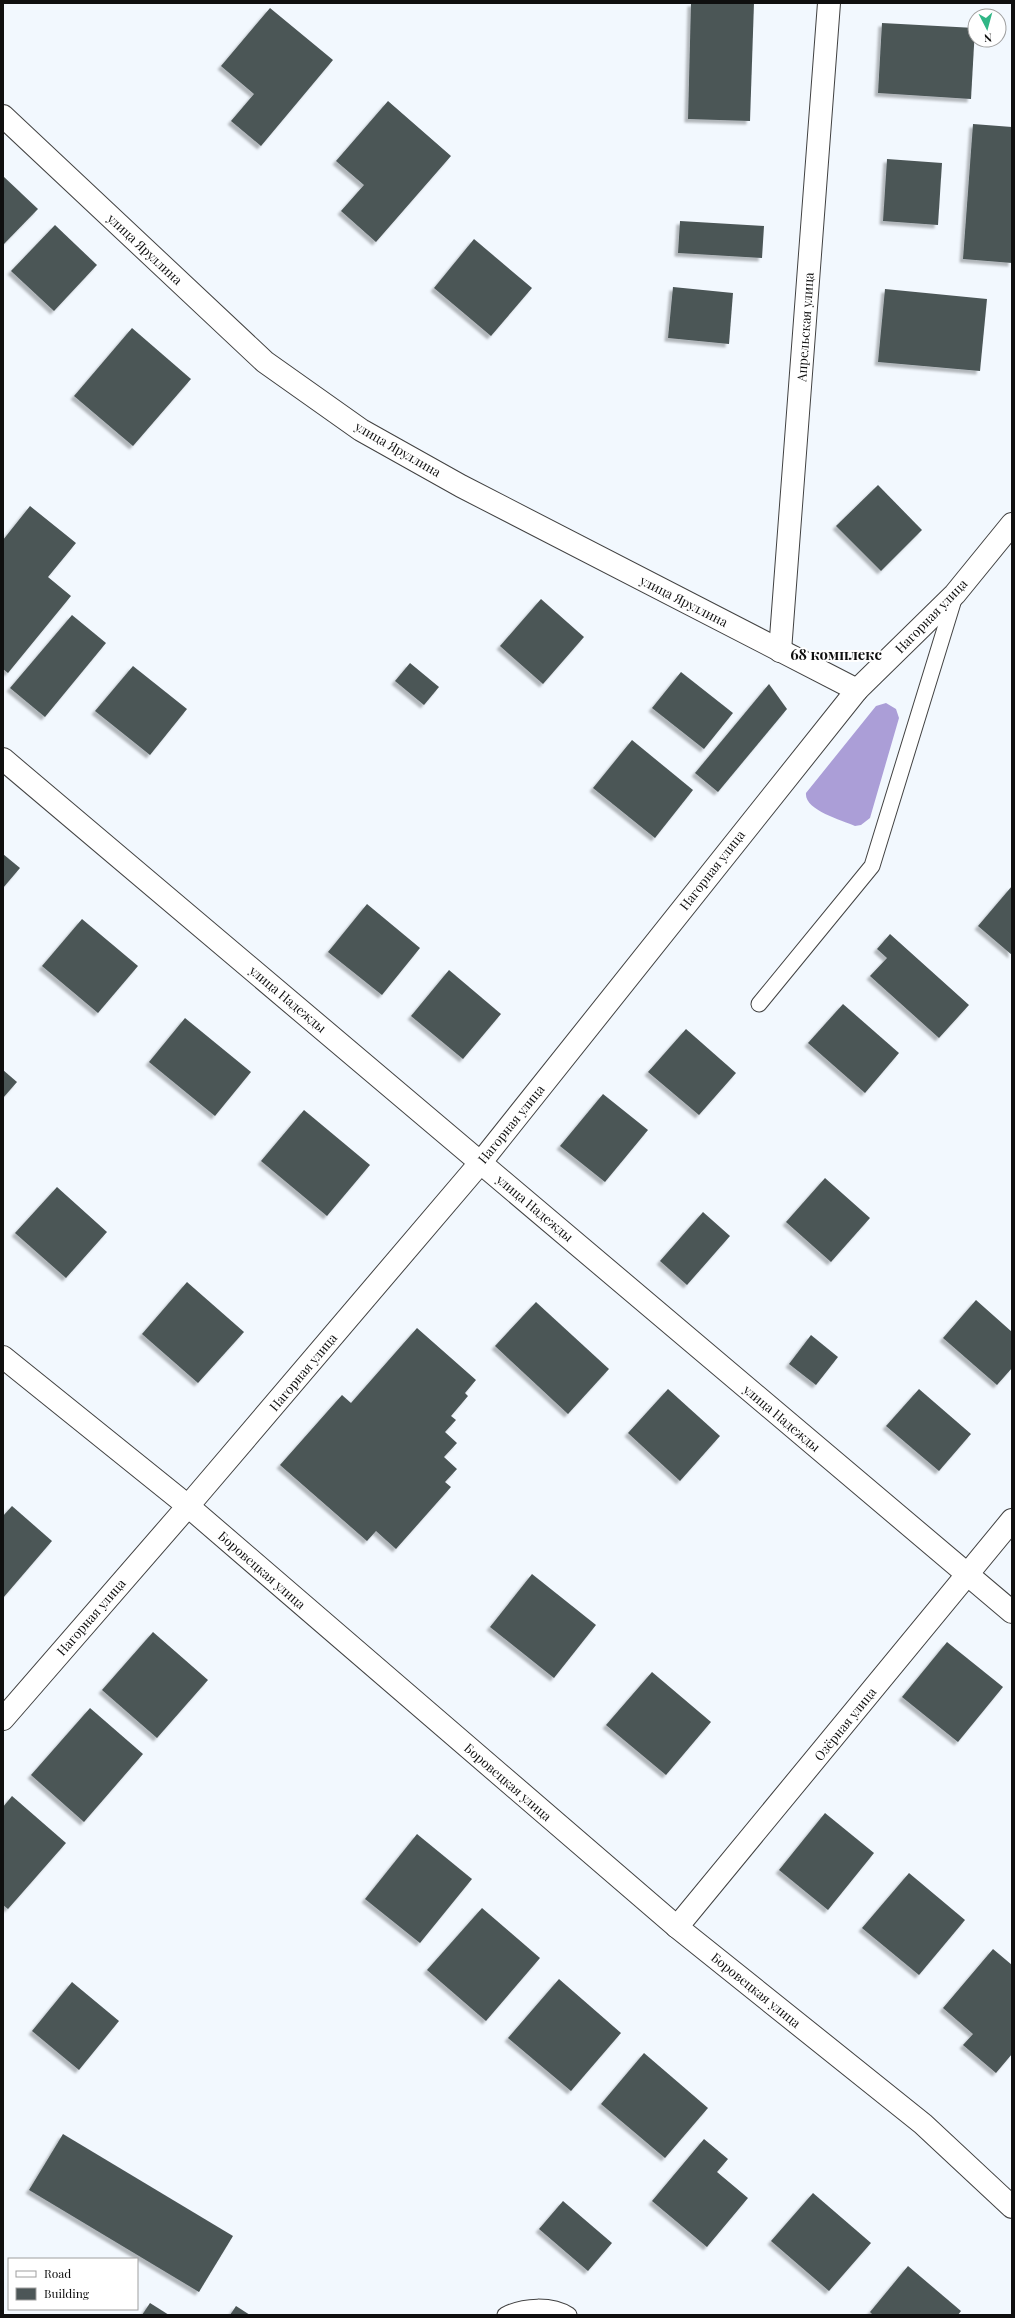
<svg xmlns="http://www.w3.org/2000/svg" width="1015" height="2318" font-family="'Playfair Display',serif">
	<defs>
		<filter id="shadow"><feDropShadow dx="-3.5" dy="3.5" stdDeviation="1" flood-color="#0004"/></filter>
	</defs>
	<rect width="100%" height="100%" fill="#f2f8fe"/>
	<path fill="#ab9ed7" d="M 886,703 L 896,709 L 899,718 L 870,818 L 861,825 L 855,826 C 841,820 804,810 806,793 L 876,706 Z"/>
	<g fill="#4c5657" filter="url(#shadow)">
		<polygon points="691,3 754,3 750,121 688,119"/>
		<polygon points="270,8 333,60 261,146 231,121 254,94 221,66"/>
		<polygon points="882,23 975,28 971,99 878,93"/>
		<polygon points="388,101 451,156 376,242 341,211 364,185 336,161"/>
		<polygon points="973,124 1012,127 1012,263 963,259"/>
		<polygon points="887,159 942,163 938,225 883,221"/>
		<polygon points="3,176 38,209 3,245"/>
		<polygon points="680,221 764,226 762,258 678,253"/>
		<polygon points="55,225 97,265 54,311 11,271"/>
		<polygon points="474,239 532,288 491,336 434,288"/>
		<polygon points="673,287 733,293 729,344 668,338"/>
		<polygon points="885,289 987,299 980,371 878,362"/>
		<polygon points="132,328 191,379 133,446 74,396"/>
		<polygon points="878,485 922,530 881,571 836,526"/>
		<polygon points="30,506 76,543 48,577 71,596 8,673 3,669 3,540"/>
		<polygon points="541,599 584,637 543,684 500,646"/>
		<polygon points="72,615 106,643 45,717 10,688"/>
		<polygon points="410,663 439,687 424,705 395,681"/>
		<polygon points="133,666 187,709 150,755 95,711"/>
		<polygon points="681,672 733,713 704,749 652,708"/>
		<polygon points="769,684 787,709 718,792 695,773"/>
		<polygon points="632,740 693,790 655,838 593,788"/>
		<polygon points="3,854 20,868 3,888"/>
		<polygon points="1012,886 1012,955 978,926"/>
		<polygon points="367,904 420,948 382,995 328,952"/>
		<polygon points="82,919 138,966 98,1013 42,966"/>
		<polygon points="890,934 969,1005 939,1038 870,976 887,958 877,949"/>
		<polygon points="449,970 501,1014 463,1059 411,1016"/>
		<polygon points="843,1004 899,1053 865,1093 808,1043"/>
		<polygon points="185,1018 251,1072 215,1116 149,1062"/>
		<polygon points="686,1029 736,1073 699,1115 648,1072"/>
		<polygon points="3,1070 17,1082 3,1098"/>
		<polygon points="603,1094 648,1130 605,1182 560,1146"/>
		<polygon points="304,1110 370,1165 327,1216 261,1161"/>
		<polygon points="825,1178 870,1218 831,1262 786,1222"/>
		<polygon points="57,1187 107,1232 66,1278 15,1233"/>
		<polygon points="703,1212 730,1236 687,1285 660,1261"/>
		<polygon points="187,1282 244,1332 198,1383 142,1334"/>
		<polygon points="976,1300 1012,1332 1012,1368 997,1385 943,1338"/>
		<polygon points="536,1302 609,1369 568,1414 495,1346"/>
		<polygon points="417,1328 476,1380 465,1393 468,1396 451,1416 456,1420 445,1432 457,1443 444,1457 457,1469 445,1482 451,1487 396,1549 376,1531 367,1541 280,1465 342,1395 351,1403"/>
		<polygon points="811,1335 838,1357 816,1385 789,1364"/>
		<polygon points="668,1389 720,1436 680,1481 628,1433"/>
		<polygon points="919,1389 971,1434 939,1471 886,1426"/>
		<polygon points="12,1506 52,1541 3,1598 3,1516"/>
		<polygon points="532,1574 596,1625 554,1678 490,1627"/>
		<polygon points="153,1632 208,1680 157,1738 102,1690"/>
		<polygon points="947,1642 1003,1687 958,1742 902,1697"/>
		<polygon points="652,1672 711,1722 666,1775 606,1725"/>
		<polygon points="90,1708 143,1754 84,1822 31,1775"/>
		<polygon points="12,1796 66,1843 8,1909 3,1905 3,1807"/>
		<polygon points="825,1813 874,1853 828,1910 779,1870"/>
		<polygon points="417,1834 472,1879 420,1943 365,1899"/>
		<polygon points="909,1873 965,1920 919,1975 862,1928"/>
		<polygon points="482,1908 540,1958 486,2021 427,1970"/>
		<polygon points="993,1949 1012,1965 1012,2054 996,2073 963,2045 973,2034 943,2008"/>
		<polygon points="559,1979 621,2033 571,2091 508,2038"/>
		<polygon points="72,1982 119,2021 79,2070 32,2031"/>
		<polygon points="644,2053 708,2108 665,2158 601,2104"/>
		<polygon points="63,2134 233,2236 199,2292 29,2190"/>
		<polygon points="704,2139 728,2159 717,2172 748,2198 707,2247 652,2201"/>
		<polygon points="813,2193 871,2243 829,2291 771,2241"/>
		<polygon points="563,2201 612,2243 588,2271 539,2229"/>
		<polygon points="908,2266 961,2311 958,2315 873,2315 870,2312"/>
		<polygon points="150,2303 169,2315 142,2315"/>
		<polygon points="236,2306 250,2315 230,2315"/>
	</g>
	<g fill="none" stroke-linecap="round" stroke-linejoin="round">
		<defs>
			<g id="service">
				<polyline points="759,1004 872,866 955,596"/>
				<path d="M 505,2315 C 523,2305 552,2304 569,2315"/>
			</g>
			<g id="minor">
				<polyline points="3,116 265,362 361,430 461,486 857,690"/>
				<polyline points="780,651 829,3"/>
				<polyline points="3,759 1012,1612"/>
				<polyline points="677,1927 1012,1520"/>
			</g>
			<g id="tertiary">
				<polyline points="3,1357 188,1506 677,1927 923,2124 1012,2207"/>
				<polyline points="3,1719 188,1506 481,1162 857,690 955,594 1012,524"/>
			</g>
		</defs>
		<use href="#service" stroke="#424242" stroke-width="17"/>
		<use href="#minor" stroke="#424242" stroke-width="24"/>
		<use href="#tertiary" stroke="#424242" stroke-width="24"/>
		<use href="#service" stroke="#fff" stroke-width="15"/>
		<use href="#minor" stroke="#fff" stroke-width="22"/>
		<use href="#tertiary" stroke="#fff" stroke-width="22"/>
	</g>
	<g text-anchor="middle" stroke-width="4" stroke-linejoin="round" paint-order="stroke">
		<g font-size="13" fill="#0f0f0f" stroke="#fff">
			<text transform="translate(145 249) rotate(43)" y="5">улица Яруллина</text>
			<text transform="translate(805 327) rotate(-86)" y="5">Апрельская улица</text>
			<text transform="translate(398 449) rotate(30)" y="5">улица Яруллина</text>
			<text transform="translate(684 601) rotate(27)" y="5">улица Яруллина</text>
			<text transform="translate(931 616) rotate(-46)" y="5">Нагорная улица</text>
			<text transform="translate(712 870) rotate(-52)" y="5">Нагорная улица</text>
			<text transform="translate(288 999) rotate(40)" y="5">улица Надежды</text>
			<text transform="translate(511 1124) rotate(-51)" y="5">Нагорная улица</text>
			<text transform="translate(535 1208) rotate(40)" y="5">улица Надежды</text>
			<text transform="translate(303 1372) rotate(-50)" y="5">Нагорная улица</text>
			<text transform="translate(782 1418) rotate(40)" y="5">улица Надежды</text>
			<text transform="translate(262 1570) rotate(41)" y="5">Боровецкая улица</text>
			<text transform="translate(91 1617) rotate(-49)" y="5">Нагорная улица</text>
			<text transform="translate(845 1724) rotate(-51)" y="5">Озёрная улица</text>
			<text transform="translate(508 1782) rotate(41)" y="5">Боровецкая улица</text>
			<text transform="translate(756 1990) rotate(39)" y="5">Боровецкая улица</text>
		</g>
		<g font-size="15" font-weight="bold" fill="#0f0f0f" stroke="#fff">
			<text x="836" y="660">68 комплекс</text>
		</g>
	</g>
	<rect width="1015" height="2318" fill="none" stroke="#0f0f0f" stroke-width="8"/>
	<rect x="8" y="2258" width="130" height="52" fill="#ffffff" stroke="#9f9f9f"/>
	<rect x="16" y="2271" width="20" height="6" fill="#ffffff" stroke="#9f9f9f"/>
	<text x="44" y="2278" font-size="12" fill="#0f0f0f">Road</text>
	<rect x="16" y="2288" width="20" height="12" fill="#4c5657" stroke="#9f9f9f"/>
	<text x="44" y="2298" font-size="12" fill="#0f0f0f">Building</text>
	<g transform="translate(987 28) rotate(174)"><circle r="19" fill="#ffffff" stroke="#9f9f9f"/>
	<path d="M0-3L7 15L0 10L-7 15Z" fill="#30b686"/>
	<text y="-6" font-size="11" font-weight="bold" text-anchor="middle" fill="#0f0f0f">N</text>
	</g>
</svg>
